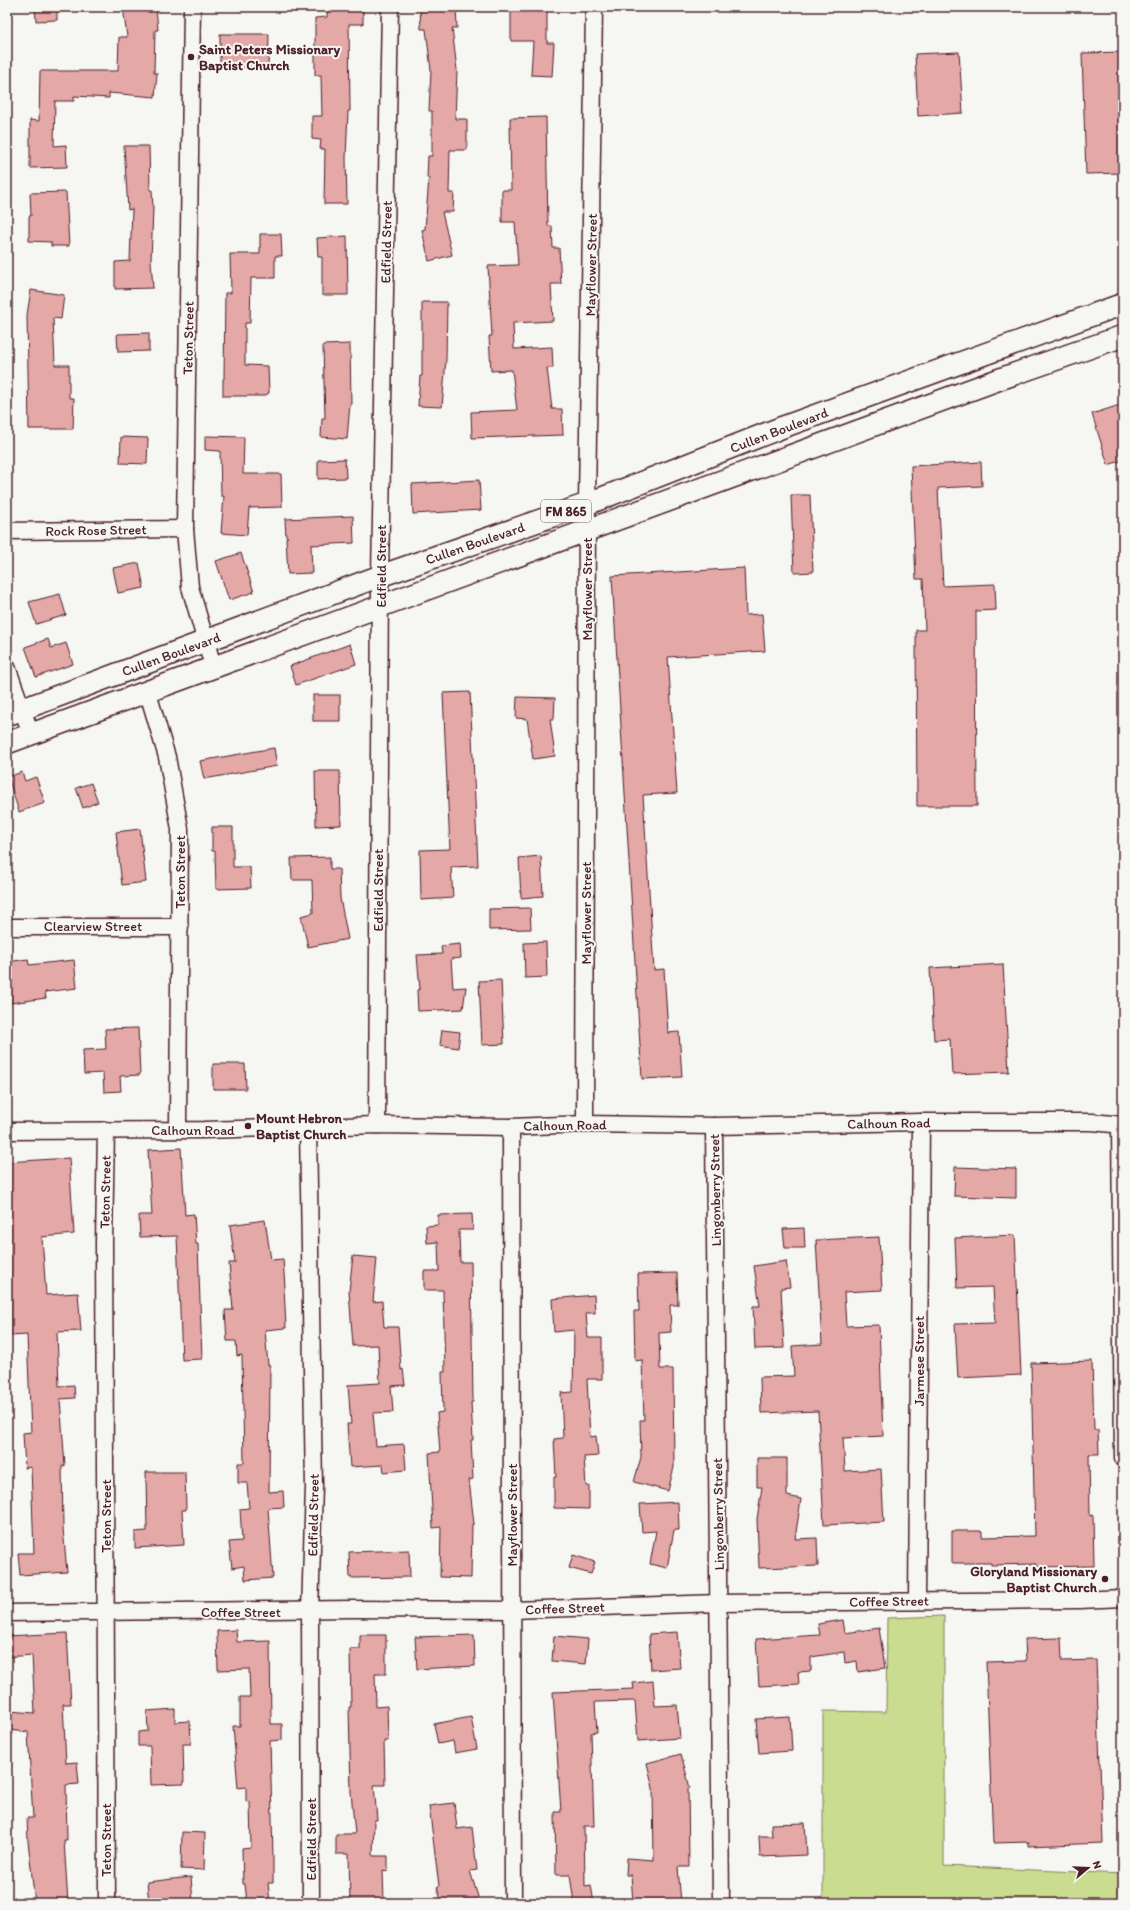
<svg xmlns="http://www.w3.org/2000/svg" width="1130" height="1910" font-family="Itim,sans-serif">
	<rect width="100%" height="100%" fill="#f6f6f2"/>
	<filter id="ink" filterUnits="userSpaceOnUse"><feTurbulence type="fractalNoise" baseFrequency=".025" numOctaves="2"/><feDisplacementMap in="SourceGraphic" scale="8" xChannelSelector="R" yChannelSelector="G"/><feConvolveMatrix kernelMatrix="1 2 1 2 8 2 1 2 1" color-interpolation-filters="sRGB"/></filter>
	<g filter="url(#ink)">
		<polygon fill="#cadc90" stroke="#8a7e5e" points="944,1616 944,1866 1123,1874 1123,1903 823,1903 823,1711 886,1712 887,1618"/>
		<g fill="#e4a9a7" stroke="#4a1f2b">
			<polygon points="35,7 57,7 57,20 36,21"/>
			<polygon points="123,7 156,7 158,30 155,30 154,73 157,73 155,97 109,93 109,98 74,96 74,101 55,101 54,146 66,145 67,167 30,168 30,120 39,121 40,71 118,71 119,37 127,37"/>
			<polygon points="327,7 363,7 363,24 349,24 350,111 348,111 346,158 347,204 324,204 325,149 320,149 321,140 312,139 312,116 322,116 321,75 315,75 315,18 327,17"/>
			<polygon points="456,7 457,28 452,28 457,70 455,119 467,119 467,150 450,150 449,193 454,193 453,212 442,212 452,255 429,261 422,230 425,229 429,178 427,178 428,156 432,156 432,111 429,111 431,70 426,29 421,29 420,8"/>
			<polygon points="511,8 547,8 547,43 554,43 552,76 531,75 533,41 511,41"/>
			<polygon points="220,34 269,34 268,68 220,67"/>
			<polygon points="959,52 963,113 918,116 915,54"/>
			<polygon points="1123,52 1123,173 1086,174 1082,53"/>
			<polygon points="546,117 548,226 552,226 553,248 559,248 561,284 551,284 553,321 513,323 514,349 552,347 553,368 547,368 552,409 562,409 563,435 472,438 471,412 517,410 512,370 491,371 489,336 492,336 488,266 518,265 515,222 502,222 502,190 511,190 510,118"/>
			<polygon points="124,146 149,146 150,190 152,190 153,208 151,261 153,288 115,289 115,262 130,261 132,209 128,210"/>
			<polygon points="66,192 69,246 51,246 51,242 29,241 29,216 31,216 30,193"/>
			<polygon points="260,234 281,234 282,256 275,256 275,278 251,278 250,323 245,323 245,365 268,366 269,393 264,396 223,396 223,379 224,379 225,293 231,293 230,254 260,254"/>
			<polygon points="347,236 348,295 322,295 322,257 318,257 317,238"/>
			<polygon points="31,290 64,295 61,319 53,318 55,365 69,365 69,398 74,398 73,429 29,429 27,315"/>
			<polygon points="422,302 447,302 446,359 442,407 418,406 420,376 422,376"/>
			<polygon points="149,333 149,351 118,352 117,334"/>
			<polygon points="350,344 351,404 350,404 347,439 321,437 322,418 325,418 323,345"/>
			<polygon points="1123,404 1123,460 1108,465 1092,414"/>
			<polygon points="205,436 244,437 243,474 281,474 282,507 249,508 247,535 221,533 224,496 221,496 220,451 205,450"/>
			<polygon points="121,437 148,438 147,464 120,463"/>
			<polygon points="345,459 346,478 318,479 318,460"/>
			<polygon points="981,462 982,486 938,488 943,586 995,584 996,610 976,611 977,806 917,806 916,630 925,630 923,579 916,579 911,466"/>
			<polygon points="479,480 481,510 413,514 412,484"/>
			<polygon points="791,495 810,495 813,572 794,573"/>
			<polygon points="353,516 354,543 311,545 312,573 288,574 286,538 288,537 286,537 285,519"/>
			<polygon points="241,553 254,592 229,600 216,561"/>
			<polygon points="139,563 144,588 118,593 113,568"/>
			<polygon points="744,568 746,615 762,614 765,651 668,657 677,793 643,795 654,970 664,969 668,1033 679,1032 682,1077 642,1079 612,576"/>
			<polygon points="60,594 66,615 36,624 29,602"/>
			<polygon points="48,639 51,648 66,643 73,664 36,677 25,647"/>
			<polygon points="350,644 356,664 296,685 290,666"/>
			<polygon points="470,692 478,866 451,867 453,898 421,900 420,850 450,849 443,693"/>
			<rect x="313" y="695" width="27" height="26"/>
			<polygon points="517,697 555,698 554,719 550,719 555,756 533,759 527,719 516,718"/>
			<polygon points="274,748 277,766 204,779 200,761"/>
			<polygon points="315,771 340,771 341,825 316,826"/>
			<polygon points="22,772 25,781 36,777 45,803 19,812 8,777"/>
			<polygon points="91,783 98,802 83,808 76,788"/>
			<polygon points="212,827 233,827 233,867 250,867 251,888 216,889 215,851 212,851"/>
			<polygon points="140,829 146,882 122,885 116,832"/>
			<polygon points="541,856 543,896 521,898 519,858"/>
			<polygon points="330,857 330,869 339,869 340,898 348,939 308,947 301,916 313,913 312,880 292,880 291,858"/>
			<polygon points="530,908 531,929 489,930 489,909"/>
			<polygon points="546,942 547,977 525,978 524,943"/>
			<polygon points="460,944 461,958 451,959 453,988 466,987 463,1009 418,1011 417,990 420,989 417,955 442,954 441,946"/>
			<polygon points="28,959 29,965 74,960 77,988 45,992 46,998 11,1003 7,976 7,962"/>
			<polygon points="1003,964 1009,1072 952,1074 950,1039 934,1040 930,968"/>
			<polygon points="501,980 504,1044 482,1045 479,981"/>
			<polygon points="138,1028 140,1075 120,1076 121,1091 104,1092 103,1073 84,1074 83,1050 106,1049 105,1029"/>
			<polygon points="442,1030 460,1032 458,1048 440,1045"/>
			<polygon points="213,1064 245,1064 246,1089 213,1089"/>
			<polygon points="181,1148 185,1215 194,1214 196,1244 198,1244 202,1359 182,1360 177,1236 140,1237 139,1215 152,1215 148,1150"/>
			<polygon points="69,1158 74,1234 42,1237 46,1295 78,1293 81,1331 57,1332 59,1386 74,1385 75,1398 60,1399 65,1466 62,1466 63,1528 67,1572 20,1575 18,1553 34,1553 31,1467 25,1468 23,1433 31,1432 27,1335 10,1336 7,1295 7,1162"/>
			<polygon points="955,1167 1016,1169 1016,1198 954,1196"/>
			<polygon points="472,1214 473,1230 459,1230 460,1262 471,1262 473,1402 471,1402 473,1440 471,1440 473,1479 469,1480 474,1524 472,1524 471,1578 440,1577 441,1527 433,1528 429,1453 440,1452 437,1413 443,1412 442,1372 445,1372 443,1290 424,1290 424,1271 439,1271 438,1242 427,1243 426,1226 438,1225 438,1215"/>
			<polygon points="265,1220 271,1260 283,1259 285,1287 284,1287 286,1328 265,1330 268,1365 270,1365 269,1492 283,1491 284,1507 268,1508 273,1578 245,1580 244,1566 232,1568 229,1542 242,1541 240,1509 249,1508 247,1483 238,1483 238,1463 244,1463 242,1355 237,1356 236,1341 227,1341 225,1310 233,1310 229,1263 235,1263 230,1225"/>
			<polygon points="804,1228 805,1248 785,1248 783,1229"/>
			<polygon points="1015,1235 1021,1375 958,1378 955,1324 995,1323 993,1287 957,1288 955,1238"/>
			<polygon points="879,1237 882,1290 844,1292 846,1326 879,1325 883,1436 843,1438 845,1471 881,1469 884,1522 824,1525 818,1411 761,1413 760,1377 794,1376 792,1346 822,1344 816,1240"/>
			<polygon points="353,1256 377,1258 373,1302 382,1301 384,1327 398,1327 401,1370 403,1369 405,1385 391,1386 393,1412 373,1413 376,1446 404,1444 406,1470 384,1472 383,1465 350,1467 347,1424 351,1424 348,1385 380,1383 378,1345 353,1346 349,1291"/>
			<polygon points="786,1261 790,1287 781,1288 784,1348 755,1349 753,1306 760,1306 754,1266"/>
			<polygon points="677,1273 678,1305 670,1305 671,1332 659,1333 660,1369 673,1369 674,1467 668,1491 634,1482 641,1457 640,1420 644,1420 642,1360 635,1361 634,1311 639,1311 638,1274"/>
			<polygon points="594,1295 595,1313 586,1313 588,1338 602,1338 602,1379 587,1379 590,1437 596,1436 598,1456 584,1457 586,1486 589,1486 589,1509 554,1508 554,1477 556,1477 554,1439 563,1438 561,1393 573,1392 574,1330 554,1332 552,1299"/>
			<polygon points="1092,1361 1094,1430 1098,1430 1099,1454 1089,1454 1090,1516 1093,1515 1094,1566 1036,1567 1036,1564 991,1565 991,1563 952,1563 952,1531 982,1531 982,1537 1035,1536 1031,1363"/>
			<polygon points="757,1458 787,1458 787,1496 801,1499 795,1539 817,1538 818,1566 759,1568 757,1519 762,1487 757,1487"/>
			<polygon points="146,1472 185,1472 186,1510 182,1510 184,1545 135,1548 135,1532 147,1531"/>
			<polygon points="678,1502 679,1530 674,1530 667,1568 650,1564 656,1531 642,1532 640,1504"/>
			<polygon points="409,1550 410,1577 350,1578 349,1552"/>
			<polygon points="573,1555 595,1562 591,1574 569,1568"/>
			<polygon points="843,1620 845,1633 879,1628 885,1668 858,1672 857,1661 845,1663 844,1652 811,1657 811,1671 798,1672 799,1684 759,1686 756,1639 820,1635 818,1624"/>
			<polygon points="236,1630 237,1642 270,1641 271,1724 282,1724 282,1740 270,1741 273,1857 273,1883 268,1883 270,1903 247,1903 245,1884 243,1884 242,1849 251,1848 250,1801 246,1802 246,1787 238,1788 233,1726 240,1726 240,1697 250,1697 249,1669 218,1670 217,1631"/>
			<polygon points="677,1632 680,1668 651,1670 649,1634"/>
			<polygon points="67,1633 71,1704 63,1704 66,1763 77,1762 79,1784 66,1785 67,1840 64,1840 68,1903 35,1903 28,1841 27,1818 33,1818 28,1732 7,1730 8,1711 35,1713 32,1655 7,1657 7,1636"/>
			<polygon points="360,1635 386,1635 386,1674 375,1674 376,1707 387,1706 388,1741 384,1741 385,1785 374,1785 377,1820 374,1820 373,1856 388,1856 388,1871 383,1870 384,1903 350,1903 349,1854 336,1854 336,1834 355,1834 351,1792 349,1707 351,1707 350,1649 360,1649"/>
			<polygon points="474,1635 475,1666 417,1669 415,1637"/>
			<polygon points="554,1636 588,1639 586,1664 552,1661"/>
			<polygon points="1061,1638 1062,1661 1096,1660 1103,1843 1029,1846 1029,1842 993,1843 986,1662 1026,1661 1025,1639"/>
			<polygon points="653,1681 655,1706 677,1705 680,1738 638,1741 635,1701 595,1702 597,1732 591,1733 594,1826 584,1826 585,1886 591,1885 594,1903 574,1903 570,1875 556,1875 555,1812 561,1812 553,1692 634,1689 633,1683"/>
			<polygon points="175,1709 175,1722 190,1721 191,1744 183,1744 184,1784 151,1785 150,1746 138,1746 138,1732 148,1731 147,1711"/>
			<polygon points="471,1717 477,1749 455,1753 453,1741 438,1744 434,1724"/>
			<polygon points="790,1717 792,1751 759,1753 756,1719"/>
			<polygon points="681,1754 690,1788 688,1788 689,1867 678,1867 681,1903 633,1903 631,1875 626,1875 627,1858 654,1860 653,1788 647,1763"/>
			<polygon points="454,1803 457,1829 472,1827 477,1870 470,1871 480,1903 442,1903 437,1887 439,1886 429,1806"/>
			<polygon points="805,1823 807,1855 760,1857 759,1836 772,1836 771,1824"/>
			<polygon points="182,1832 205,1833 204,1870 181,1869"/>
			<polygon points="191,1877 193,1903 149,1903 147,1882"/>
		</g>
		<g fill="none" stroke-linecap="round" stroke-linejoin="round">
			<defs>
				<g id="minor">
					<polyline points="192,7 185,529 190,587 213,666"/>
					<polyline points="7,531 185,529"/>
					<polyline points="7,667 31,734"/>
					<polyline points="147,690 167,757 180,829 178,1129"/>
					<polyline points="7,927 180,927"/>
					<polyline points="585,1124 587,504 594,7"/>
					<polyline points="377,1125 380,576 390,7"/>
					<polyline points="1120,1125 1123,1458"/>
					<polyline points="714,1126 721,1903"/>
					<polyline points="511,1127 513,1903"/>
					<polyline points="308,1128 314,1487 310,1611 311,1903"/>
					<polyline points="106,1130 104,1243 107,1903"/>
					<polyline points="7,1131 204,1130 377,1125 511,1127 585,1124 714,1126 921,1122 1092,1122 1123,1125"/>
					<polyline points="917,1601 921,1122"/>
					<polyline points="7,1613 352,1609 512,1610 719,1603 1079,1600 1123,1598"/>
				</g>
				<g id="major">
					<polyline points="7,715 380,576 587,504 783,427 1123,304"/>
					<polyline points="7,743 1000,379 1123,336"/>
				</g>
			</defs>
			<use href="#minor" stroke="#4a1f2b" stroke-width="19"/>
			<use href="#major" stroke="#4a1f2b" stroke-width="24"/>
			<use href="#minor" stroke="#f6f6f2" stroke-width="16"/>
			<use href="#major" stroke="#f6f6f2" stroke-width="21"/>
		</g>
	</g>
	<g fill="#4a1f2b" stroke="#f6f6f2" stroke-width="1.5">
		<circle cx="191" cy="57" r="4"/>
		<circle cx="248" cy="1126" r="4"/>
		<circle cx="1105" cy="1579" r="4"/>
	</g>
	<g text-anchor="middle" stroke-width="4" stroke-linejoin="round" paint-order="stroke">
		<rect fill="#f6f6f2" stroke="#7e6067" stroke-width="1" x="541" y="500" width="50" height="22" rx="3"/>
		<g font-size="13" font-weight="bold" fill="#4a1f2b">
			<text x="566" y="516">FM 865</text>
		</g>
		<g font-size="14" font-weight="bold" fill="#4a1f2b" stroke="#f6f6f2" text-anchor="start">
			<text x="199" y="54">Saint Peters Missionary<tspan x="199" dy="16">Baptist Church</tspan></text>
			<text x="256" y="1123">Mount Hebron<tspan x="256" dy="16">Baptist Church</tspan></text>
			<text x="1097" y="1576" text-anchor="end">Gloryland Missionary<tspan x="1097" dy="16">Baptist Church</tspan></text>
		</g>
		<g font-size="14" fill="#4a1f2b" stroke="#f6f6f2">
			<text transform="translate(386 242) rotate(-89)" y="5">Edfield Street</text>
			<text transform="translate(591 265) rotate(-89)" y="5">Mayflower Street</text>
			<text transform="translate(188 338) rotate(-89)" y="5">Teton Street</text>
			<text transform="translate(779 430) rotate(-21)" y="5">Cullen Boulevard</text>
			<text transform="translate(96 530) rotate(-1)" y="5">Rock Rose Street</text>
			<text transform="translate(475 543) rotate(-19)" y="5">Cullen Boulevard</text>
			<text transform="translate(381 566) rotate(-90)" y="5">Edfield Street</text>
			<text transform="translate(587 589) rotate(-90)" y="5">Mayflower Street</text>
			<text transform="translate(171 654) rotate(-20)" y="5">Cullen Boulevard</text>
			<text transform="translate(180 872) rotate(-90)" y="5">Teton Street</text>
			<text transform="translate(378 890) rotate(-90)" y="5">Edfield Street</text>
			<text transform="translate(586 913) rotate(-90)" y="5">Mayflower Street</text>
			<text x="93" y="931">Clearview Street</text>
			<text transform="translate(889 1123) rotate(-1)" y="5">Calhoun Road</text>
			<text transform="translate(565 1125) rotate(-1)" y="5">Calhoun Road</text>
			<text x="193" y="1135">Calhoun Road</text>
			<text transform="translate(715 1190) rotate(-91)" y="5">Lingonberry Street</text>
			<text transform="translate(105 1192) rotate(-89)" y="5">Teton Street</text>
			<text transform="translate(919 1361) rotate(-90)" y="5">Jarmese Street</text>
			<text transform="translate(718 1514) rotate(-91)" y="5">Lingonberry Street</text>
			<text transform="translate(313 1515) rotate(-89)" y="5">Edfield Street</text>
			<text transform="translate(512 1515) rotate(-90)" y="5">Mayflower Street</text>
			<text transform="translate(106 1516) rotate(-90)" y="5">Teton Street</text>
			<text transform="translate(889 1601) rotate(-1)" y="5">Coffee Street</text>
			<text transform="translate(565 1608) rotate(-2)" y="5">Coffee Street</text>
			<text x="241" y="1617">Coffee Street</text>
			<text transform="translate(311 1839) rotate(-90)" y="5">Edfield Street</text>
			<text transform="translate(106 1840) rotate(-90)" y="5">Teton Street</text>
		</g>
	</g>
	<rect width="1130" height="1910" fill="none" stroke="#f6f6f2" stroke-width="24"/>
	<rect x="12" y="12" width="1106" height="1886" fill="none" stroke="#4a1f2b" stroke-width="1.5" filter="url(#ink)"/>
	<g transform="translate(1088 1868) rotate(71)" stroke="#f6f6f2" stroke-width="3" paint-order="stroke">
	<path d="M0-3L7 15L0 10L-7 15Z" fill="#4a1f2b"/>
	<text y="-6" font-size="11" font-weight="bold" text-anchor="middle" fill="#4a1f2b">N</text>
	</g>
</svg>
